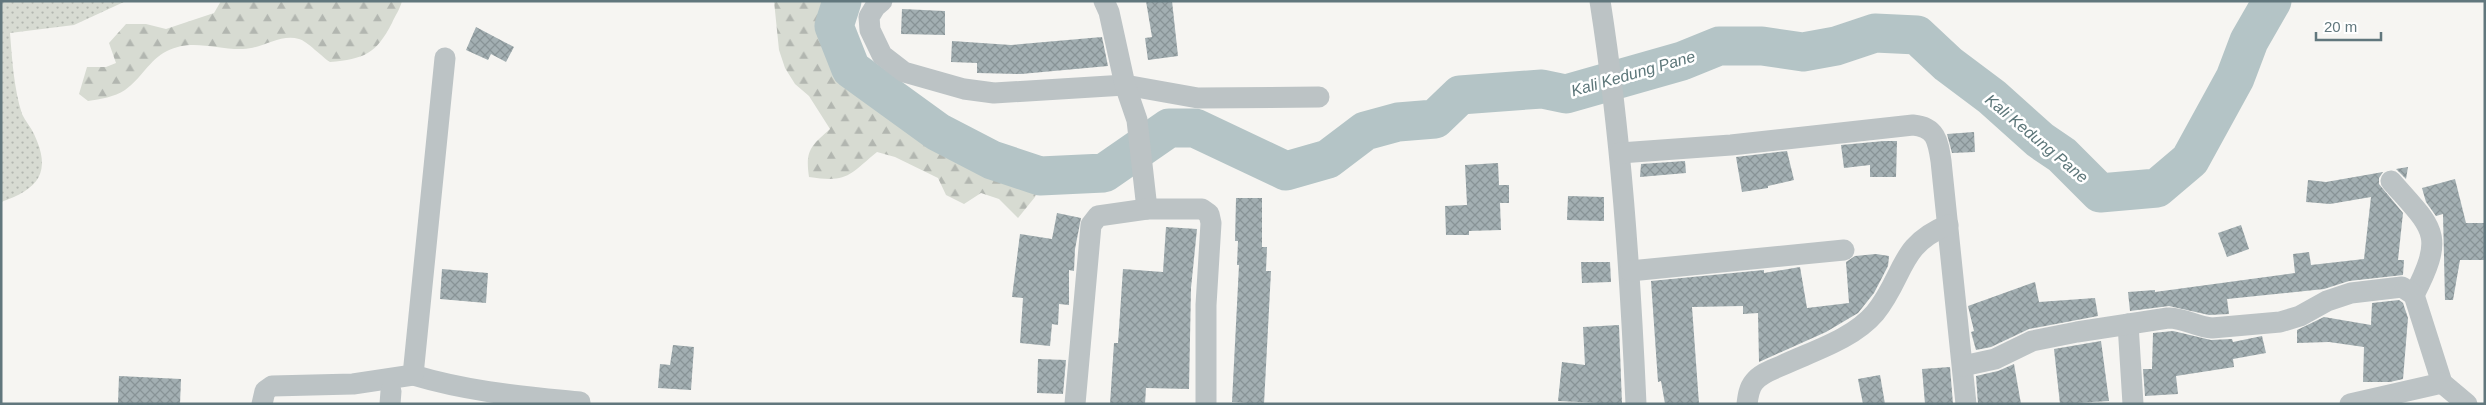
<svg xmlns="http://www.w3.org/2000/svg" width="2486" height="405" font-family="Helvetica,sans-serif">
	<defs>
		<pattern id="grass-dots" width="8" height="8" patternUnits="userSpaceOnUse" patternTransform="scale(1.25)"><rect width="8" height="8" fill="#d7dbd2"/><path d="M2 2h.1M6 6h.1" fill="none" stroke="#b2b6b0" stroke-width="1.8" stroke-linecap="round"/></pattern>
		<pattern id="forest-firs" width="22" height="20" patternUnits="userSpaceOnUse" patternTransform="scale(1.25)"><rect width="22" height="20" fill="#d7dbd2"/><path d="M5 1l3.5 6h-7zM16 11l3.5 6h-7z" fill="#b2b6b0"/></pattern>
		<pattern id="building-cross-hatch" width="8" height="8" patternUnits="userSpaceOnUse" patternTransform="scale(1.25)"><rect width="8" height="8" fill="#a3afb2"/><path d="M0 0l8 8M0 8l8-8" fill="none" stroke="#889396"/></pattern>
	</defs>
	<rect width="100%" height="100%" fill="#f6f5f2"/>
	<path fill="url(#grass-dots)" d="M 1,1 L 126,1 L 74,25 L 10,33 C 12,59 14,89 22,114 C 25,121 31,127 34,134 C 52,172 39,189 1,202 Z"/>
	<g fill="url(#forest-firs)">
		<path d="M 221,1 L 402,1 C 400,9 395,16 392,23 C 376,54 364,59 330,62 C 322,57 307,41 299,39 C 281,33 261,49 243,49 C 217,50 192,38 167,51 C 149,60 141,79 125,90 C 114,97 101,99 88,101 L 79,94 L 87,67 L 106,67 L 116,63 L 109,43 L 126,24 L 146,24 L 166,29 L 214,13 Z"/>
		<path d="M 774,1 L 834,1 L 826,26 L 844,74 L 934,139 L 988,168 L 1039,184 L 1035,197 L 1018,218 L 999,199 L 981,193 L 964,204 L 946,195 L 938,178 L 895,157 L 877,152 C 849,175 848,183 809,177 C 805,150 811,146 830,129 L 809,96 L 795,84 L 785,68 L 779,50 Z"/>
	</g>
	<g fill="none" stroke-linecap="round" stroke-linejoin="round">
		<polyline stroke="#b4c4c6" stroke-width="39" points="842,1 834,26 851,69 938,132 992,160 1040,176 1104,173 1169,128 1195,128 1286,171 1328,159 1365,131 1398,122 1435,119 1460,95 1542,89 1566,94 1682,61 1719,46 1762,46 1803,52 1836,46 1875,33 1917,35 1948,64 1992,97 2040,140 2062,155 2100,193 2157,188 2190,160 2235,78 2249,41 2272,1"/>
	</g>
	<g fill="url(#building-cross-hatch)">
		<polygon points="1146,1 1172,1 1178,56 1148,60 1145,38 1152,37"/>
		<polygon points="902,9 945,11 945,35 901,34"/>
		<polygon points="476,27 514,47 506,62 491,54 488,60 466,50"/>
		<polygon points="1102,37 1108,66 1021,74 977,73 977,63 951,62 952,41 1011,45"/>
		<polygon points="1974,132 1975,152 1952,153 1947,134"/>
		<polygon points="1884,141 1897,141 1896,177 1870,177 1870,165 1844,168 1841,145"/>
		<polygon points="1787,151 1794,180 1768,186 1768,188 1742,192 1736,157"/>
		<polygon points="1685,161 1686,173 1640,177 1641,164"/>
		<polygon points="1498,163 1499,185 1509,185 1509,203 1500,203 1501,230 1469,231 1469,235 1446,235 1445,206 1467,205 1465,165"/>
		<polygon points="2408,167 2406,179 2396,169"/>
		<polygon points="2383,172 2379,178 2379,184 2403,213 2398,260 2404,260 2403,275 2349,281 2324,289 2227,299 2229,314 2209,315 2169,306 2130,311 2128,292 2155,290 2155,292 2295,273 2293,254 2309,252 2311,265 2364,259 2371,197 2330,204 2306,202 2308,180 2326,182"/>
		<polygon points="2455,179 2466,223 2484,223 2485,260 2460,260 2453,300 2445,300 2443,214 2436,216 2426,202 2422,188"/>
		<polygon points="1568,196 1604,197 1604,221 1567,220"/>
		<polygon points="1236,198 1262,198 1262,247 1267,247 1266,271 1271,271 1264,404 1232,402 1239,265 1237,265 1238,241 1235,241"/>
		<polygon points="1057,213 1081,218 1075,249 1074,271 1069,270 1069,305 1059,304 1058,325 1052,324 1050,346 1020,343 1023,298 1012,297 1020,234 1052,239"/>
		<polygon points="2241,225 2249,249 2227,257 2218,233"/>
		<polygon points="1166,227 1197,229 1191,288 1189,389 1146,388 1145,404 1110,404 1114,343 1118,343 1123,269 1163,272"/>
		<polygon points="1876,254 1889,256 1888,266 1874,293 1858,313 1826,332 1759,362 1758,313 1743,314 1743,306 1692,307 1699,404 1665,404 1661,381 1658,382 1651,281 1764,270 1764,273 1800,267 1807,308 1849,303 1846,262 1855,256"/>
		<polygon points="1581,262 1610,262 1611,282 1582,283"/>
		<polygon points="442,269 488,273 486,303 440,299"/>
		<polygon points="2035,282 2039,302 2095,298 2098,316 2029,329 1991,347 1976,350 1971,332 1974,331 1968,306"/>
		<polygon points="2399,300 2403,303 2408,318 2403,379 2390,382 2363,382 2364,347 2329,342 2297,343 2297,330 2324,317 2371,325 2372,303"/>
		<polygon points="1619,325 1622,404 1558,401 1562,362 1585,365 1583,327"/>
		<polygon points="2173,331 2211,340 2232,339 2233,342 2262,336 2266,353 2233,359 2234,367 2176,376 2178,394 2145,396 2143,369 2152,369 2153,333"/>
		<polygon points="2101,341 2109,401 2060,404 2054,349"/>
		<polygon points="673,345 694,347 691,390 658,388 660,364 670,365"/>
		<polygon points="1038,359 1066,360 1063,394 1037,393"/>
		<polygon points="2014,364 2021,404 1978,404 1976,376 1998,371"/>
		<polygon points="1950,367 1953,404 1925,404 1922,369"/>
		<polygon points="1880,375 1885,404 1863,404 1858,379"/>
		<polygon points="119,376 181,379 180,404 118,404"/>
	</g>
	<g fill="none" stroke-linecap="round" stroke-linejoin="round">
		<g stroke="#bcc3c5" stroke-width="21">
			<polyline points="882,1 875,7 869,17 870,30 882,55 904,72 964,89 994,93 1125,85 1198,98 1319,97"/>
			<polyline points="1104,1 1109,12 1125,85 1137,120 1147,209"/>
			<path d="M 1600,1 C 1621,135 1630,269 1636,404"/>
			<path d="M 1620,153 L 1731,145 L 1913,125 C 1936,127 1938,141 1941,161 L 1966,404"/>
			<path d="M 2391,181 C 2433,229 2446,233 2414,295"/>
			<polyline points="1630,271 1844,250"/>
			<polyline points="2128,324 2133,404"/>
			<path d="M 1963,366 L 1995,359 L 2032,341 L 2077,332 L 2168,318 C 2185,318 2197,327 2212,328 L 2280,322 L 2300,316 L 2327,301 L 2351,293 L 2402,287 L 2414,295 L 2442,383 L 2467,404"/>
			<path d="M 413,375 C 470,392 521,396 580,402"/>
			<polyline points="262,404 265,391 272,386 353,384 413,375 445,58"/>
			<polyline points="390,404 391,391"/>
			<polyline points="1075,404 1091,225 1098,216 1147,209 1202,209 1209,214 1211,223 1206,305 1206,404"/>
			<path d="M 1747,404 C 1748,396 1749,388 1754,382 C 1761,373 1772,370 1783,365 C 1813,351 1853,339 1875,313 C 1905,276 1898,245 1948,225"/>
			<polyline points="2350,404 2442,383"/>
		</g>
	</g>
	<g text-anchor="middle" stroke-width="5" stroke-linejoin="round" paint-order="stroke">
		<g font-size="16" font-style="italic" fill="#5c7679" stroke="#fff">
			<text transform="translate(1633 73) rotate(-16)" y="6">Kali Kedung Pane</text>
			<text transform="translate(2037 138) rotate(40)" y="6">Kali Kedung Pane</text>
		</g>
	</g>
	<rect width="2486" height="405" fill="none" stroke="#61777d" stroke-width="5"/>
	<path d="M2316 32v8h65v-8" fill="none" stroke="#61777d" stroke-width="2.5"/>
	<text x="2324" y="32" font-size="15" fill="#61777d" stroke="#ffffff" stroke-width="4" paint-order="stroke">20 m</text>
</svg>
